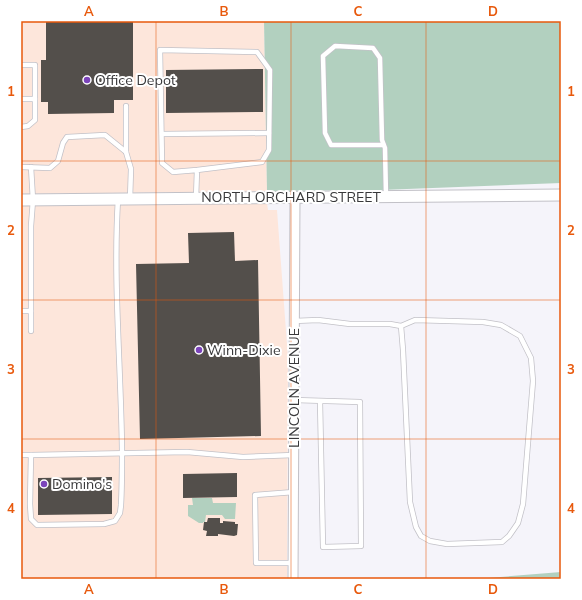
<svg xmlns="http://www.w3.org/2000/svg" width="582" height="600" font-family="Mulish,sans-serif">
	<rect width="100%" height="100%" fill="#f5f4fa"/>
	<g fill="#fde6db">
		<polygon points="21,21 264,21 267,191 21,194"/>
		<polygon points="267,203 268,210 277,210 288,358 287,579 21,579 21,206"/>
	</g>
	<g fill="#b2d0bf">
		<polygon points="264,21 561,21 561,183 381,190 267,191"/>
		<polygon points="192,498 212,498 213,503 236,503 235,519 225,519 222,515 206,515 205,522 203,522 203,523 199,523 188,516 188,505 193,505"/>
		<polygon points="561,572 561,579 476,579"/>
	</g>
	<g fill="#534f4b">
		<polygon points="46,21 133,21 133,100 114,100 114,113 48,114 48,102 41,102 41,60 46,60"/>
		<polygon points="263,69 263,112 166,113 166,70"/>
		<polygon points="234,232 235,261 258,260 261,436 140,439 136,264 189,263 188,233"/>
		<polygon points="237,473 237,497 183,498 183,474"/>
		<polygon points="112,477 112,514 38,515 38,478"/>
		<polygon points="208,518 220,518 220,523 223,523 223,521 235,522 235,524 238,524 237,535 234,536 218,534 218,536 206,536 207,531 203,530 204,522 207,522"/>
	</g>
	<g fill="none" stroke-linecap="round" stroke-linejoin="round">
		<defs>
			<g id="service">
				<polyline points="21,65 35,65 35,120 28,126 21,127"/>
				<polyline points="21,99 35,99"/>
				<polyline points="162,134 269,133"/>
				<polyline points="384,145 331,145 325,133 323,56 335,46 373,48 380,58 382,140 385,148 386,196"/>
				<polyline points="126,152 126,106"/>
				<polyline points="21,167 50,168 58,161 63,143 67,137 105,135 126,152 131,169 130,199"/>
				<polyline points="31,167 33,200 31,226 31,331"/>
				<polyline points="196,198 197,170 173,172 162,163 160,50 257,52 270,70 269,150 262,162 197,170"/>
				<polyline points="21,311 31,311"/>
				<polyline points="294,321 318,320 350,324 390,324 401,326 403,350 410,502 416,527 421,536 430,541 447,544 502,542 509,536 518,523 523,504 533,381 531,358 520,336 501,325 483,322 415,320 401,326"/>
				<polyline points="294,400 360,402 361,546 323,547 320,401"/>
				<path d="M 21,455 L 31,455 L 30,504 L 31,519 L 37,525 L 104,524 L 115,521 L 120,513 L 121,505 C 122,487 122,468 122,450 C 121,366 113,282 118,199"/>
				<polyline points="31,455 187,452 243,457 294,455"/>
				<polyline points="293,563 256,563 255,495 294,492"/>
			</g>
			<polyline id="minor" points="293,579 295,197"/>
			<polyline id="tertiary" points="21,200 561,195"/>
		</defs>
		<use href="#service" stroke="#c2c1c7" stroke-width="6"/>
		<use href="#minor" stroke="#c2c1c7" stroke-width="11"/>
		<use href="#tertiary" stroke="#c2c1c7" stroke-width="13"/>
		<use href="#service" stroke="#fff" stroke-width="4.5"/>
		<use href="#minor" stroke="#fff" stroke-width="9"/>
		<use href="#tertiary" stroke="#fff" stroke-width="11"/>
	</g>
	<path fill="none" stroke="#e8590c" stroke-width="1" stroke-opacity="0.55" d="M 156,21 L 156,579M 291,21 L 291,579M 426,21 L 426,579M 21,161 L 561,161M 21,300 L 561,300M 21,439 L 561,439"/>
	<g fill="#7b44ba" stroke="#fff" stroke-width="1.5">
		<circle cx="87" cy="80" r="4"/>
		<circle cx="199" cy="350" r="4"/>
		<circle cx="44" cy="484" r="4"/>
	</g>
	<g text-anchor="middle" stroke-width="4" stroke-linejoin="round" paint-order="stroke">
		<g font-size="14" fill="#38383a" stroke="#fff" text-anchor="start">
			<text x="95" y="85">Office Depot</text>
			<text x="207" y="355">Winn-Dixie</text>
			<text x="52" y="489">Domino's</text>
		</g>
		<g font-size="14" fill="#38383a" stroke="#fff">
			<text x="291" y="202">NORTH ORCHARD STREET</text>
			<text transform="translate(294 388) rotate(-90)" y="5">LINCOLN AVENUE</text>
		</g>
	</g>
	<rect width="582" height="600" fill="none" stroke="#ffffff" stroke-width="44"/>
	<rect x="22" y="22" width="538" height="556" fill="none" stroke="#e8590c" stroke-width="1.5"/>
	<g font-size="13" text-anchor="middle" font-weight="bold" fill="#e8590c">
		<text x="89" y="16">A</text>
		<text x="224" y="16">B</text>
		<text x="358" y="16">C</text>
		<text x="493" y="16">D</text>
		<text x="11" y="96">1</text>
		<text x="571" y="96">1</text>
		<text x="11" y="235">2</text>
		<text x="571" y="235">2</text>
		<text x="11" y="374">3</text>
		<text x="571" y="374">3</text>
		<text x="11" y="513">4</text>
		<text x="571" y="513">4</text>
		<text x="89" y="594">A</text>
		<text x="224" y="594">B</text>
		<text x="358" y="594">C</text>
		<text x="493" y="594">D</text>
	</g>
</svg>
